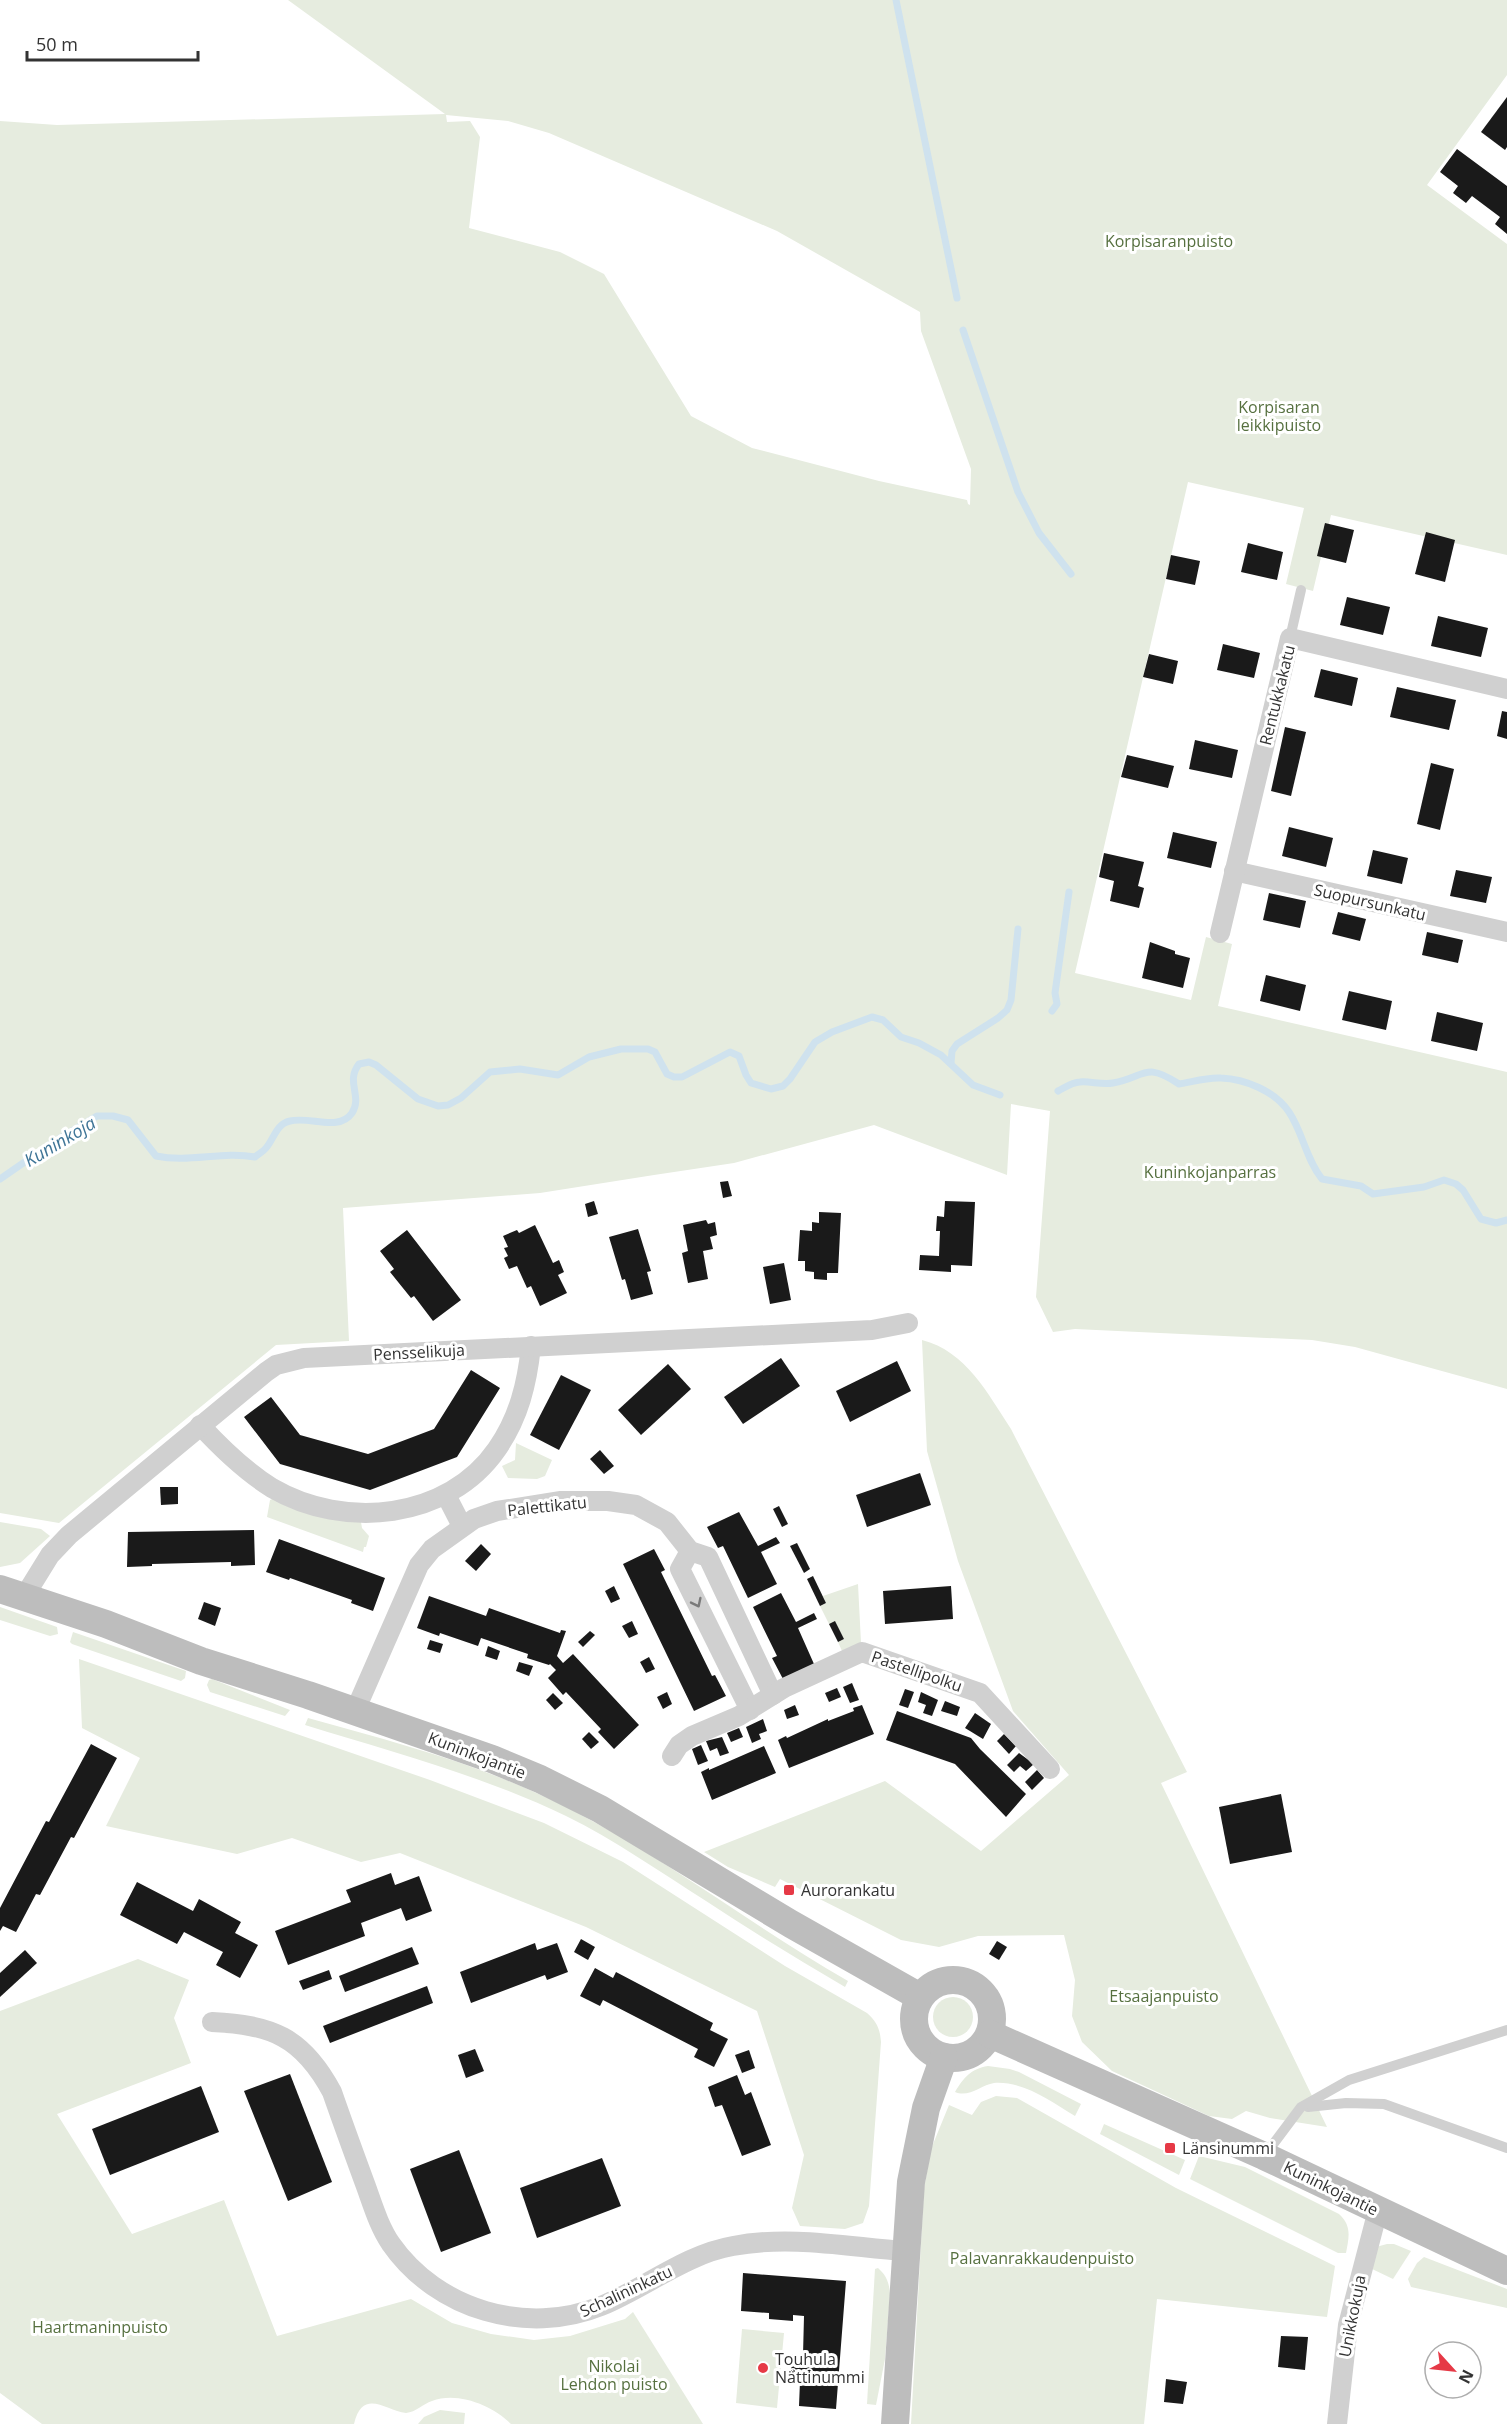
<svg xmlns="http://www.w3.org/2000/svg" width="1507" height="2424" font-family="'Open Sans',sans-serif">
	<rect width="100%" height="100%" fill="#fff"/>
	<g fill="#e6ecdf" fill-rule="evenodd">
		<path d="M 288,0 L 1507,0 L 1507,75 L 1427,185 L 1507,244 L 1507,555 L 1331,515 L 1313,591 L 1286,584 L 1304,508 L 1188,482 L 1075,973 L 1191,1000 L 1206,937 L 1232,944 L 1218,1006 L 1507,1072 L 1507,1389 L 1355,1347 L 1312,1340 L 1075,1329 L 1053,1332 L 1036,1297 L 1050,1111 L 1011,1104 L 1007,1175 L 874,1125 L 734,1163 L 654,1175 L 540,1193 L 343,1208 L 349,1341 L 276,1345 L 59,1523 L 0,1513 L 0,121 L 57,125 L 445,114 ZM 446,115 L 508,121 L 549,133 L 777,231 L 920,312 L 921,331 L 971,469 L 970,505 L 968,504 L 967,500 L 879,481 L 752,448 L 691,416 L 604,274 L 560,252 L 469,228 L 480,137 L 470,121 L 447,122 Z"/>
		<path d="M 922,1340 C 966,1351 988,1394 1011,1429 L 1187,1772 L 1161,1783 L 1327,2127 L 1270,2118 L 1246,2111 L 1232,2119 L 1209,2116 L 1112,2071 L 1082,2042 L 1072,2016 L 1075,1980 L 1064,1935 L 978,1936 L 939,1947 L 901,1940 L 780,1879 L 775,1887 L 728,1867 L 704,1852 L 885,1781 L 981,1851 L 1069,1775 L 1013,1711 L 958,1561 L 927,1451 Z"/>
		<polygon points="516,1443 552,1460 545,1476 537,1479 508,1478 502,1466 515,1460"/>
		<polygon points="274,1498 319,1516 361,1522 362,1528 369,1536 366,1547 364,1547 363,1552 267,1517 270,1500"/>
		<polygon points="0,1522 41,1529 50,1536 20,1563 0,1567"/>
		<polygon points="858,1584 861,1643 842,1651 838,1642 844,1639 835,1622 829,1624 820,1606 826,1603 823,1596"/>
		<polygon points="0,1607 57,1627 58,1634 50,1636 0,1620"/>
		<polygon points="73,1632 186,1671 185,1678 181,1681 72,1644 70,1642"/>
		<path d="M 79,1659 L 430,1780 L 544,1823 L 623,1862 L 785,1966 L 867,2013 C 877,2022 880,2029 881,2042 L 869,2206 L 863,2223 L 845,2229 L 800,2226 L 792,2208 L 804,2155 L 757,2011 L 586,1927 L 400,1853 L 361,1862 L 292,1838 L 237,1854 L 106,1826 L 140,1758 L 82,1728 Z"/>
		<polygon points="212,1679 290,1710 285,1716 210,1692 207,1685 209,1680"/>
		<path d="M 308,1718 C 398,1743 487,1766 570,1809 C 667,1859 754,1927 848,1981 L 845,1987 C 798,1959 751,1931 706,1901 C 660,1872 615,1840 566,1816 C 483,1776 393,1752 305,1725 Z"/>
		<path d="M 138,1959 L 189,1980 L 174,2018 L 191,2063 L 57,2114 L 132,2234 L 224,2200 L 277,2336 L 411,2299 L 452,2323 L 491,2334 L 534,2340 L 570,2336 L 625,2319 L 633,2312 L 703,2424 L 511,2424 C 493,2406 458,2391 432,2401 C 423,2404 416,2412 406,2413 C 386,2411 363,2387 354,2424 L 42,2424 L 0,2393 L 0,2011 Z"/>
		<circle cx="953" cy="2017" r="20"/>
		<path d="M 988,2066 L 1010,2069 L 1019,2072 L 1081,2104 L 1075,2116 C 1050,2101 1024,2081 994,2083 C 981,2085 969,2098 955,2092 C 964,2077 971,2069 988,2066 Z"/>
		<polygon points="996,2096 1017,2098 1176,2188 1335,2266 1327,2317 1157,2299 1144,2424 911,2424 924,2189 931,2149 949,2105 972,2115 981,2102"/>
		<polygon points="1104,2124 1185,2160 1179,2175 1100,2134"/>
		<path d="M 1199,2156 L 1245,2167 L 1339,2214 C 1352,2226 1349,2237 1346,2253 L 1338,2253 L 1190,2179 Z"/>
		<polygon points="1387,2244 1394,2244 1411,2251 1393,2279 1370,2268 1376,2247"/>
		<polygon points="1424,2257 1507,2289 1507,2308 1411,2287 1408,2279 1417,2263"/>
		<path d="M 878,2268 C 887,2276 889,2283 890,2294 L 885,2359 L 876,2405 L 867,2404 L 875,2269 Z"/>
		<polygon points="742,2329 784,2333 777,2408 736,2403"/>
		<polygon points="440,2410 465,2413 464,2424 418,2424 424,2417"/>
	</g>
	<g fill="none" stroke-linecap="round" stroke-linejoin="round">
		<g stroke="#cfe2ee" stroke-width="7">
			<polyline points="896,0 957,298"/>
			<polyline points="963,330 1018,492 1039,533 1071,574"/>
			<polyline points="1052,1011 1057,1004 1055,993 1069,892"/>
			<polyline points="951,1063 952,1051 957,1044 998,1018 1007,1010 1011,1000 1018,929"/>
			<path d="M 1058,1091 C 1064,1088 1072,1082 1080,1082 C 1090,1081 1102,1085 1113,1083 C 1146,1077 1144,1061 1179,1084 C 1192,1082 1207,1077 1221,1078 C 1245,1079 1275,1091 1289,1112 C 1303,1133 1306,1159 1322,1179 L 1361,1186 L 1373,1194 L 1424,1187 L 1444,1180 L 1456,1184 L 1463,1190 L 1481,1219 L 1496,1223 L 1507,1220"/>
			<path d="M 0,1179 L 55,1141 L 97,1116 L 113,1116 L 128,1120 L 156,1156 C 189,1163 222,1151 255,1157 C 258,1154 263,1152 266,1148 C 274,1139 276,1124 290,1121 C 310,1116 339,1132 352,1113 C 363,1096 345,1082 359,1064 L 369,1062 L 376,1065 L 418,1099 L 438,1106 L 448,1105 L 461,1098 L 490,1072 L 520,1069 L 558,1075 L 589,1057 L 621,1049 L 648,1049 L 655,1052 L 667,1074 L 674,1077 L 682,1077 L 730,1052 L 739,1056 L 746,1075 L 751,1083 L 771,1089 L 783,1086 L 790,1079 L 815,1042 L 832,1032 L 872,1017 L 883,1020 L 901,1037 L 919,1043 L 941,1055 L 973,1085 L 1000,1095"/>
		</g>
	</g>
	<g fill="#1a1a1a">
		<polygon points="1507,97 1507,147 1505,150 1481,132"/>
		<polygon points="1457,149 1507,186 1507,234 1495,224 1500,217 1472,196 1466,203 1453,193 1458,186 1440,172"/>
		<polygon points="1325,523 1354,530 1346,563 1317,556"/>
		<polygon points="1426,532 1455,540 1445,582 1415,574"/>
		<polygon points="1248,543 1283,552 1277,580 1241,572"/>
		<polygon points="1171,555 1200,561 1195,585 1166,579"/>
		<polygon points="1347,597 1390,607 1383,635 1340,625"/>
		<polygon points="1438,616 1488,628 1481,657 1431,646"/>
		<polygon points="1223,644 1260,653 1254,678 1217,670"/>
		<polygon points="1149,654 1178,661 1173,684 1143,677"/>
		<polygon points="1321,669 1358,678 1352,706 1314,697"/>
		<polygon points="1397,687 1456,700 1449,730 1390,717"/>
		<polygon points="1502,711 1507,712 1507,739 1497,736"/>
		<polygon points="1285,727 1306,732 1291,796 1271,791"/>
		<polygon points="1195,740 1238,750 1232,778 1189,769"/>
		<polygon points="1127,755 1174,766 1168,788 1121,777"/>
		<polygon points="1431,763 1454,769 1440,830 1417,824"/>
		<polygon points="1289,827 1333,838 1326,867 1282,856"/>
		<polygon points="1173,832 1217,842 1211,868 1167,858"/>
		<polygon points="1373,850 1408,858 1402,884 1367,876"/>
		<polygon points="1104,853 1144,862 1138,886 1144,888 1139,908 1110,901 1114,881 1099,877"/>
		<polygon points="1456,870 1492,877 1486,903 1450,896"/>
		<polygon points="1269,893 1306,901 1300,928 1263,920"/>
		<polygon points="1338,912 1366,919 1360,941 1332,934"/>
		<polygon points="1427,932 1463,940 1458,963 1422,955"/>
		<polygon points="1150,942 1175,951 1175,954 1190,958 1183,988 1142,978"/>
		<polygon points="1266,975 1306,985 1300,1011 1260,1001"/>
		<polygon points="1349,991 1392,1001 1386,1030 1342,1020"/>
		<polygon points="1437,1012 1483,1023 1477,1051 1431,1041"/>
		<polygon points="728,1181 732,1196 723,1198 720,1182"/>
		<polygon points="594,1201 598,1214 588,1217 585,1204"/>
		<polygon points="945,1201 975,1202 972,1266 951,1265 951,1272 919,1270 920,1255 939,1256 940,1231 936,1231 937,1216 944,1217"/>
		<polygon points="819,1212 841,1213 838,1273 827,1273 827,1280 814,1279 814,1272 805,1271 805,1261 798,1261 800,1230 812,1231 812,1222 819,1223"/>
		<polygon points="706,1220 708,1224 715,1222 717,1235 710,1237 713,1249 703,1251 708,1279 688,1283 682,1253 688,1251 683,1225"/>
		<polygon points="535,1225 553,1263 559,1260 564,1272 558,1275 567,1293 540,1306 531,1286 527,1288 517,1266 509,1269 504,1258 508,1256 504,1248 508,1247 503,1236 517,1230 519,1233"/>
		<polygon points="638,1229 651,1271 647,1272 653,1294 631,1300 625,1279 622,1280 609,1237"/>
		<polygon points="407,1230 461,1300 433,1321 414,1296 411,1298 390,1272 394,1269 380,1251"/>
		<polygon points="784,1263 791,1300 770,1304 763,1267"/>
		<polygon points="781,1358 800,1386 743,1424 724,1397"/>
		<polygon points="897,1361 911,1391 850,1422 836,1391"/>
		<polygon points="668,1364 691,1389 641,1435 618,1410"/>
		<polygon points="471,1370 500,1388 457,1457 370,1490 280,1464 244,1417 271,1397 300,1435 368,1454 434,1429"/>
		<polygon points="561,1375 591,1390 559,1450 530,1435"/>
		<polygon points="600,1450 614,1466 604,1474 590,1459"/>
		<polygon points="920,1473 931,1505 867,1527 856,1495"/>
		<polygon points="160,1487 178,1487 178,1504 161,1505"/>
		<polygon points="779,1506 788,1524 782,1527 773,1509"/>
		<polygon points="739,1512 758,1546 776,1537 780,1543 761,1552 777,1584 748,1598 723,1546 718,1548 707,1527"/>
		<polygon points="254,1530 255,1565 231,1566 231,1562 152,1564 152,1566 127,1567 128,1532"/>
		<polygon points="279,1539 385,1578 373,1611 351,1603 352,1600 290,1578 289,1580 266,1572"/>
		<polygon points="797,1543 810,1569 804,1573 790,1546"/>
		<polygon points="481,1544 491,1554 476,1571 465,1561"/>
		<polygon points="654,1549 665,1570 661,1572 712,1676 715,1675 726,1696 694,1711 623,1564"/>
		<polygon points="813,1576 826,1603 820,1606 807,1579"/>
		<polygon points="614,1586 620,1599 611,1603 605,1591"/>
		<polygon points="951,1586 953,1619 885,1624 883,1591"/>
		<polygon points="781,1593 796,1622 814,1613 817,1619 798,1628 814,1664 783,1679 772,1658 777,1656 753,1607"/>
		<polygon points="429,1596 486,1616 489,1608 560,1633 561,1630 566,1631 557,1656 563,1663 573,1654 639,1725 614,1749 598,1732 601,1729 566,1692 563,1695 548,1678 556,1670 550,1664 549,1665 527,1658 528,1654 481,1638 478,1646 440,1633 439,1636 417,1628"/>
		<polygon points="204,1602 221,1608 215,1626 198,1619"/>
		<polygon points="632,1621 638,1634 629,1638 622,1626"/>
		<polygon points="835,1621 844,1639 838,1642 829,1624"/>
		<polygon points="590,1631 595,1635 583,1647 578,1642"/>
		<polygon points="430,1640 443,1644 440,1653 427,1649"/>
		<polygon points="488,1646 500,1651 497,1660 485,1656"/>
		<polygon points="649,1657 655,1669 646,1673 640,1662"/>
		<polygon points="519,1662 533,1666 529,1676 516,1671"/>
		<polygon points="852,1683 859,1700 850,1703 843,1687"/>
		<polygon points="837,1688 841,1697 829,1702 825,1693"/>
		<polygon points="905,1689 914,1692 908,1708 899,1705"/>
		<polygon points="667,1692 672,1704 663,1709 657,1697"/>
		<polygon points="921,1692 938,1700 932,1716 923,1713 926,1705 918,1702"/>
		<polygon points="553,1693 563,1703 555,1710 546,1700"/>
		<polygon points="945,1701 960,1707 957,1716 941,1711"/>
		<polygon points="795,1705 799,1715 787,1719 784,1710"/>
		<polygon points="862,1705 874,1734 789,1768 778,1740 786,1736 787,1738 828,1719 828,1721 854,1711 853,1708"/>
		<polygon points="897,1711 971,1738 980,1749 1026,1794 1006,1817 955,1764 886,1740"/>
		<polygon points="975,1713 991,1724 983,1739 965,1728"/>
		<polygon points="763,1719 767,1731 759,1734 761,1739 752,1743 746,1727"/>
		<polygon points="739,1728 743,1737 731,1742 727,1733"/>
		<polygon points="589,1732 599,1742 591,1749 582,1739"/>
		<polygon points="1004,1734 1016,1746 1009,1754 997,1741"/>
		<polygon points="722,1737 729,1753 720,1756 717,1748 710,1751 706,1741"/>
		<polygon points="91,1744 117,1758 74,1838 71,1837 40,1895 36,1894 16,1932 3,1926 0,1931 0,1908 46,1821 49,1822"/>
		<polygon points="701,1745 708,1761 698,1765 692,1749"/>
		<polygon points="764,1746 776,1773 712,1800 701,1772 709,1768 709,1770"/>
		<polygon points="1019,1753 1034,1764 1026,1771 1020,1766 1014,1772 1007,1765"/>
		<polygon points="1037,1770 1044,1778 1032,1790 1025,1782"/>
		<polygon points="1281,1794 1292,1852 1230,1864 1219,1807"/>
		<polygon points="391,1873 395,1885 419,1876 432,1911 406,1921 401,1908 361,1923 365,1936 288,1965 275,1931 351,1902 346,1890"/>
		<polygon points="137,1882 193,1911 199,1899 241,1922 235,1933 258,1945 240,1978 216,1965 223,1952 184,1932 177,1944 120,1915"/>
		<polygon points="581,1939 595,1947 588,1960 574,1952"/>
		<polygon points="997,1941 1007,1947 999,1960 989,1954"/>
		<polygon points="535,1943 537,1950 557,1943 568,1972 547,1980 545,1975 471,2003 460,1972"/>
		<polygon points="412,1947 419,1964 345,1992 339,1976"/>
		<polygon points="25,1950 37,1963 0,1997 0,1973"/>
		<polygon points="595,1968 613,1978 616,1972 713,2023 710,2030 728,2039 714,2067 694,2057 698,2049 603,2000 600,2006 580,1996"/>
		<polygon points="329,1970 332,1979 303,1990 299,1981"/>
		<polygon points="427,1986 433,2003 330,2043 323,2026"/>
		<polygon points="475,2049 484,2071 466,2078 458,2055"/>
		<polygon points="749,2050 755,2068 742,2073 735,2055"/>
		<polygon points="290,2074 332,2182 288,2201 244,2091"/>
		<polygon points="737,2075 745,2095 751,2092 771,2145 742,2156 722,2105 715,2107 708,2087"/>
		<polygon points="201,2086 219,2132 110,2175 92,2129"/>
		<polygon points="459,2150 491,2233 441,2252 410,2169"/>
		<polygon points="602,2158 621,2206 537,2238 520,2188"/>
		<polygon points="743,2273 846,2281 836,2409 799,2406 800,2381 790,2381 792,2354 803,2355 804,2316 793,2315 793,2321 769,2319 769,2313 741,2311"/>
		<polygon points="1281,2336 1308,2337 1305,2370 1278,2367"/>
		<polygon points="1166,2379 1187,2382 1183,2404 1164,2402"/>
	</g>
	<g fill="none" stroke-linecap="round" stroke-linejoin="round">
		<g stroke="#d0d0d0" stroke-width="10">
			<polyline points="1290,638 1301,590"/>
			<polyline points="1308,2107 1346,2103 1384,2104 1507,2148"/>
			<polyline points="1265,2155 1301,2107 1349,2080 1507,2030"/>
		</g>
		<g stroke="#d0d0d0" stroke-width="20">
			<polyline points="1234,871 1507,932"/>
			<polyline points="1220,933 1290,638 1507,689"/>
			<path d="M 200,1425 C 222,1449 245,1471 272,1488 C 344,1530 448,1520 497,1449 C 519,1417 527,1384 531,1346"/>
			<polyline points="446,1495 462,1526"/>
			<polyline points="690,1551 680,1569 750,1710"/>
			<polyline points="24,1597 50,1555 69,1535 266,1372 276,1365 304,1358 872,1330 908,1323"/>
			<polyline points="355,1711 419,1565 432,1549 474,1519 497,1511 561,1501 608,1501 636,1505 667,1522 690,1551 708,1557 773,1695"/>
			<polyline points="672,1756 679,1745 692,1736 739,1716 784,1688 862,1652 980,1693 1050,1769"/>
			<path d="M 212,2022 C 271,2025 302,2036 332,2092 C 342,2121 353,2151 364,2181 C 372,2202 378,2225 391,2244 C 437,2310 527,2336 601,2306 C 645,2288 686,2254 733,2246 C 790,2235 849,2247 905,2251"/>
			<polyline points="1337,2424 1348,2325 1378,2210"/>
		</g>
		<g stroke="#bdbdbd" stroke-width="28">
			<polyline points="0,1589 106,1624 201,1661 308,1695 492,1759 540,1779 600,1809 791,1924 920,1997"/>
			<circle cx="953" cy="2019" r="39"/>
			<polyline points="990,2034 1264,2156 1507,2271"/>
			<polyline points="895,2424 911,2182 926,2108 944,2057"/>
		</g>
	</g>
	<defs><path id="oneway-chevron" d="M-2-3.5L2.5 0L-2 3.5" fill="none" stroke-width="1.6" stroke-linecap="round" stroke-linejoin="round" transform="scale(1.5)"/></defs>
	<use stroke="#7a7a7a" href="#oneway-chevron" transform="translate(697 1603) rotate(64)"/>
	<g fill="#e63946" stroke="#fff" stroke-width="2">
		<rect x="783" y="1884" width="12" height="12" rx="3"/>
		<rect x="1164" y="2142" width="12" height="12" rx="3"/>
		<circle cx="763" cy="2368" r="6"/>
	</g>
	<g text-anchor="middle" stroke-width="6" stroke-linejoin="round" paint-order="stroke">
		<g font-size="16" fill="#56703f" stroke="#fff">
			<text x="1169" y="247">Korpisaranpuisto</text>
			<text x="1279" y="413">Korpisaran<tspan x="1279" dy="18">leikkipuisto</tspan></text>
			<text x="1210" y="1178">Kuninkojanparras</text>
			<text x="1164" y="2002">Etsaajanpuisto</text>
			<text x="1042" y="2264">Palavanrakkaudenpuisto</text>
			<text x="100" y="2333">Haartmaninpuisto</text>
			<text x="614" y="2372">Nikolai<tspan x="614" dy="18">Lehdon puisto</tspan></text>
		</g>
		<g font-size="16" fill="#333" stroke="#fff">
			<text transform="translate(1277 695) rotate(-76)" y="6">Rentukkakatu</text>
			<text transform="translate(1370 902) rotate(13)" y="6">Suopursunkatu</text>
			<text transform="translate(419 1352) rotate(-3)" y="6">Pensselikuja</text>
			<text transform="translate(547 1506) rotate(-6)" y="6">Palettikatu</text>
			<text transform="translate(917 1671) rotate(19)" y="6">Pastellipolku</text>
			<text transform="translate(477 1755) rotate(21)" y="6">Kuninkojantie</text>
			<text transform="translate(1331 2188) rotate(26)" y="6">Kuninkojantie</text>
			<text transform="translate(626 2291) rotate(-25)" y="6">Schalininkatu</text>
			<text transform="translate(1352 2316) rotate(-79)" y="6">Unikkokuja</text>
		</g>
		<g font-size="16" fill="#333" stroke="#fff" text-anchor="start">
			<text x="801" y="1896">Aurorankatu</text>
			<text x="1182" y="2154">Länsinummi</text>
			<text x="775" y="2365">Touhula<tspan x="775" dy="18">Nättinummi</tspan></text>
		</g>
		<g font-size="18" font-style="italic" fill="#3f7597" stroke="#fff">
			<text transform="translate(60 1142) rotate(-31)" y="6">Kuninkoja</text>
		</g>
	</g>
	<g transform="translate(1453 2370) rotate(117)"><circle r="28" fill="#ffffff" stroke="#adadad" stroke-width="1.5"/>
	<path d="M0-4.5L10 22L0 15L-10 22Z" fill="#e63946"/>
	<text y="-9" font-size="16" font-weight="bold" text-anchor="middle" fill="#333333">N</text>
	</g>
	<path d="M27 51v9h171v-9" fill="none" stroke="#333333" stroke-width="3"/>
	<text x="36" y="51" font-size="18" fill="#333333" stroke="#ffffff" stroke-width="4.5" paint-order="stroke">50 m</text>
</svg>
